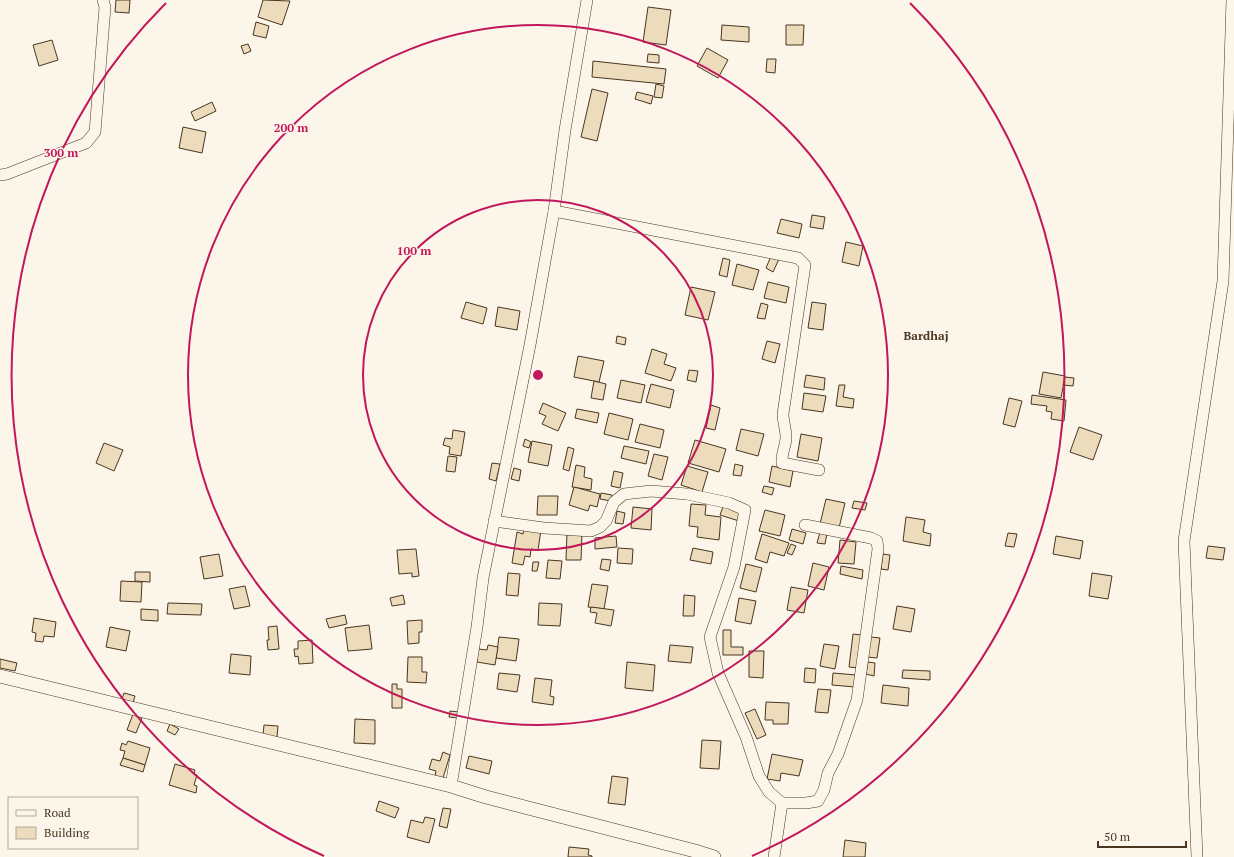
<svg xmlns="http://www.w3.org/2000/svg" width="1234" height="857" font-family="'PT Serif',serif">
	<rect width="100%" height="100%" fill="#fbf6e9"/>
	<g fill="#ecdcbc" stroke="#4a3520">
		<polygon points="116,0 130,0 129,13 115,12"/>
		<polygon points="263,0 290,1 282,25 258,17"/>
		<polygon points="648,7 671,10 666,45 643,42"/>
		<polygon points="256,22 269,26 266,38 253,35"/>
		<polygon points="722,25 749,27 749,42 721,40"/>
		<polygon points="786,25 804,25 803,45 786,45"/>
		<polygon points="52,40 58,60 39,66 33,45"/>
		<polygon points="248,44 251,51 244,54 241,46"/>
		<polygon points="707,48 728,60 718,78 697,66"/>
		<polygon points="648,54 659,55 659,63 647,62"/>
		<polygon points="767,59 776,59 775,73 766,72"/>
		<polygon points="593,61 666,69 664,84 592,77"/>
		<polygon points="656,84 664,86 662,98 654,97"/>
		<polygon points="592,89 608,93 597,141 581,137"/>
		<polygon points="637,92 653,96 651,104 635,99"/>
		<polygon points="212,102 216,111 195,121 191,112"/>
		<polygon points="183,127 206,132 202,153 179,148"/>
		<polygon points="812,215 825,217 823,229 810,227"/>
		<polygon points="781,219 802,224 799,238 777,233"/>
		<polygon points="846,242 863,246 859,266 842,262"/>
		<polygon points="771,256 779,259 773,272 766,268"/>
		<polygon points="723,258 730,260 727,277 719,275"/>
		<polygon points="737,264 759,270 753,290 732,285"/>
		<polygon points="768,282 789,287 786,303 764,298"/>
		<polygon points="691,287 715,292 708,320 685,315"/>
		<polygon points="466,302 487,308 483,324 461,318"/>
		<polygon points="812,302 826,304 823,330 808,328"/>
		<polygon points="761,303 768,305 765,319 757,318"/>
		<polygon points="498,307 520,311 517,330 495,326"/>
		<polygon points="617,336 626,338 625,345 616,343"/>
		<polygon points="767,341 780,344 775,363 762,359"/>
		<polygon points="652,349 667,354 664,364 676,368 671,381 645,373"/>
		<polygon points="578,356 604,361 599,382 574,377"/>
		<polygon points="689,370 698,371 696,382 687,380"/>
		<polygon points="1043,372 1065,376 1061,398 1039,394"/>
		<polygon points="806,375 825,378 824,390 804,387"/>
		<polygon points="1065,377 1074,378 1073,386 1063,385"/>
		<polygon points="621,380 645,385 641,403 617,398"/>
		<polygon points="594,381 606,384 603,400 591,398"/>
		<polygon points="651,384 674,390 670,408 646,402"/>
		<polygon points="839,385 845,385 843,397 854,399 853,408 836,406"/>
		<polygon points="804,393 826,396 823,412 802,409"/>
		<polygon points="1032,395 1066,400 1064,421 1051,419 1052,412 1046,411 1047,406 1031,404"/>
		<polygon points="1009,398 1022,401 1015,427 1003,424"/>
		<polygon points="543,403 566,413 558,431 542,424 546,416 539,413"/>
		<polygon points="711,405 720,408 715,430 706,428"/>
		<polygon points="577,409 599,413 597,423 575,418"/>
		<polygon points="609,413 633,419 628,440 604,434"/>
		<polygon points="640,424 664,430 660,448 635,442"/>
		<polygon points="1079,427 1102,435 1093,460 1070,452"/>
		<polygon points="741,429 764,434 758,456 736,450"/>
		<polygon points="453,430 465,432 461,456 449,454 450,447 443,445 445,438 452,439"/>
		<polygon points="801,434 822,438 818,461 797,457"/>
		<polygon points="525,439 531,442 529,448 523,446"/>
		<polygon points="695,440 726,449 719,472 688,463"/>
		<polygon points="532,441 552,445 548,466 528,462"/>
		<polygon points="104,443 123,450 114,471 96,463"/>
		<polygon points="624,446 649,451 646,464 621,458"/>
		<polygon points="568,447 574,449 569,471 563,469"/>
		<polygon points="654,454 668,457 662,480 648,476"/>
		<polygon points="448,456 457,457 455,472 446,471"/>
		<polygon points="492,463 500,464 496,481 489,479"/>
		<polygon points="735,464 743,466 741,476 733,475"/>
		<polygon points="576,465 585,467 584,477 592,479 591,490 572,487"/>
		<polygon points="687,466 708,472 702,492 681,485"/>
		<polygon points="772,466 793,471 790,487 769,482"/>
		<polygon points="514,468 521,470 519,481 511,479"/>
		<polygon points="614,471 623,473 620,488 611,486"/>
		<polygon points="764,486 774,488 772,495 762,492"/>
		<polygon points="574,487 600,494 597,507 590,505 588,511 569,505"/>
		<polygon points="601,493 612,495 611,501 600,499"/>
		<polygon points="538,496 558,496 557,515 537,515"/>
		<polygon points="826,499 845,503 839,528 820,524"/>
		<polygon points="854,501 867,503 865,510 852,508"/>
		<polygon points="691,504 706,505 705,515 721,517 719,540 697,537 698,527 689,526"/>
		<polygon points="724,504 742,511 739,521 720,515"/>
		<polygon points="633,507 652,509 651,530 631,528"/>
		<polygon points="765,510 785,515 780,536 759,531"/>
		<polygon points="617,511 625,513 623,524 615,523"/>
		<polygon points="906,517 925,520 923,532 931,534 930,546 903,541"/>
		<polygon points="524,528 541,530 538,550 531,549 530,557 525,556 523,565 512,563 517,532 523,534"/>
		<polygon points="792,529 806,533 803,544 789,540"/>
		<polygon points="567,532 582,533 581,560 566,560"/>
		<polygon points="820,532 827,533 825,544 817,543"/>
		<polygon points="1008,533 1017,534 1014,547 1005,546"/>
		<polygon points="762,534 789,543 784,556 770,552 767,563 755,559"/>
		<polygon points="616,536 617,547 595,549 595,538"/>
		<polygon points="1056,536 1083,541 1080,559 1053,554"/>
		<polygon points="840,540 856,542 854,564 838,563"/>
		<polygon points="791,544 796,546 792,555 787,553"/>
		<polygon points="1208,546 1225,548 1223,560 1206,558"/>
		<polygon points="618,548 633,549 632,564 617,563"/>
		<polygon points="693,548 713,552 711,564 690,560"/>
		<polygon points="416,549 419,576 412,577 412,573 399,574 397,550"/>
		<polygon points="219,554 223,576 204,579 200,557"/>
		<polygon points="883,554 890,555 888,570 881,569"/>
		<polygon points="602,559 611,560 609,571 600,569"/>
		<polygon points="548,560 562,561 560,579 546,578"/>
		<polygon points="533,562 539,562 537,571 532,571"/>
		<polygon points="813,563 829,567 824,590 808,586"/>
		<polygon points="746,564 762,568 756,592 740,588"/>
		<polygon points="841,566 863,570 862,579 840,574"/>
		<polygon points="135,572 150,572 150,582 135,581"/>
		<polygon points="508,573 520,574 518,596 506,595"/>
		<polygon points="1092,573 1112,576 1108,599 1089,596"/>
		<polygon points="121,581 142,582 141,602 120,601"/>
		<polygon points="592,584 608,586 604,609 588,607"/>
		<polygon points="245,586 250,606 234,609 229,589"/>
		<polygon points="791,587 808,590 804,613 787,610"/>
		<polygon points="403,595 405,604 392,606 390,598"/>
		<polygon points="684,595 695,596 694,616 683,616"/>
		<polygon points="739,598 756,601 751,624 735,621"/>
		<polygon points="168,603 202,604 201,615 167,614"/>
		<polygon points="539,603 562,604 560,626 538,625"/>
		<polygon points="897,606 915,609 911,632 893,629"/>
		<polygon points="591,607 614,610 611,626 595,623 597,613 590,612"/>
		<polygon points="141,609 158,610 158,621 141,620"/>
		<polygon points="345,615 347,624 329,628 326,619"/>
		<polygon points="34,618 56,622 54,637 44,636 43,642 35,641 36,633 32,632"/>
		<polygon points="422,620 422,632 419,632 419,643 408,644 407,621"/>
		<polygon points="369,625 372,649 348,651 345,628"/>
		<polygon points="277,626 279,649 268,650 267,640 269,640 268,627"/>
		<polygon points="110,627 130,631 126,651 106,647"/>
		<polygon points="723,630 731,630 731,647 743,647 743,655 723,655"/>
		<polygon points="853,634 862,635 859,668 849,667"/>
		<polygon points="499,637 519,639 516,661 496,658"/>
		<polygon points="871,637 880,638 877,658 867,657"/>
		<polygon points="312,640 313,663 299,664 298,656 295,657 294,649 298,649 298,641"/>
		<polygon points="824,644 839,646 835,669 820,666"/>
		<polygon points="488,645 498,647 495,665 477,662 478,649 487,650"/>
		<polygon points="670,645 693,647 691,663 668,661"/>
		<polygon points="749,651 764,651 763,678 749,677"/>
		<polygon points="231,654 251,656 250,675 229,673"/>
		<polygon points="408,657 422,657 422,672 427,672 426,683 407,682"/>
		<polygon points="0,659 17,663 15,671 0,668"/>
		<polygon points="627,662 655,665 653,691 625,688"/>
		<polygon points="868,662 875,663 874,676 866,674"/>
		<polygon points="805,668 816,669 815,683 804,682"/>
		<polygon points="903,670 930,671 930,680 902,678"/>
		<polygon points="499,673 520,675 517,692 497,689"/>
		<polygon points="833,673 856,675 855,687 832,685"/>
		<polygon points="535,678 552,680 550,696 554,697 553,705 532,702"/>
		<polygon points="392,684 397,684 397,689 402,689 402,708 392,708"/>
		<polygon points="883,685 909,688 908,706 881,703"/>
		<polygon points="818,689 831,690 828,713 815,712"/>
		<polygon points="124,693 135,696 133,703 122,699"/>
		<polygon points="766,702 789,703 788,724 773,724 773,720 765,720"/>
		<polygon points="755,709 766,735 757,739 745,713"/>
		<polygon points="450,711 459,712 458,718 449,717"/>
		<polygon points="133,714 142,718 136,733 127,730"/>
		<polygon points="355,719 375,720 375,744 354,743"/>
		<polygon points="170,724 179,729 175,735 167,731"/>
		<polygon points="264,725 278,726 277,737 263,735"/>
		<polygon points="702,740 721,741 719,769 700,768"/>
		<polygon points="128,741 150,748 145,765 123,758 125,751 120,750 122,743 126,745"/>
		<polygon points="443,752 450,755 443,778 435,776 436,771 429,769 432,759 440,761"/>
		<polygon points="772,754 803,760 799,776 781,773 780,781 767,779"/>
		<polygon points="469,756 492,761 489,774 466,768"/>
		<polygon points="123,758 145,765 143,772 120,765"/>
		<polygon points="175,764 195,770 194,774 197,775 194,785 197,786 196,793 169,785"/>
		<polygon points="612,776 628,778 625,805 608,803"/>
		<polygon points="379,801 399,808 395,818 376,811"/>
		<polygon points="443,808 451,809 447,828 439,826"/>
		<polygon points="425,817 435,819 429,843 407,837 411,820 423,823"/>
		<polygon points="845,840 866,843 865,857 843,857"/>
		<polygon points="569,847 589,849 588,855 592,856 592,857 568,857"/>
	</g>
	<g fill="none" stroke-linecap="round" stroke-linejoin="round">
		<defs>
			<g id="minor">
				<polyline points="0,175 7,174 86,143 95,132 105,7 103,0"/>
				<path d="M 554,211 L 798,258 L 805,265 L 783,414 C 783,422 786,429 786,437 C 786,446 781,453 782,463 L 819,470"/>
				<polyline points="494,521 544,528 591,531 600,527 606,521 614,502 624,494 651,491 687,494 729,503 745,510 734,567 710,637 718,673 746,737 759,776 769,792 782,803 774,857"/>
				<polyline points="451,786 477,627 483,578 530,345 554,211 565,130 587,0"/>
				<polyline points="782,803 806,803 818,801 824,790 828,773 838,754 857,700 878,549 877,541 871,538 805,525"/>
				<polyline points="1197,857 1184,541 1223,281 1232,0"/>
			</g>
			<polyline id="tertiary" points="0,676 451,786 486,797 695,851 714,857"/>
		</defs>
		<use href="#minor" stroke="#4a3520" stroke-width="12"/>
		<use href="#tertiary" stroke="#4a3520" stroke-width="14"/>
		<use href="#minor" stroke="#fbf6e9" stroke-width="11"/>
		<use href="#tertiary" stroke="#fbf6e9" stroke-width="13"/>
	</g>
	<g fill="none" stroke="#c2185b" stroke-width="2">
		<circle cx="538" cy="375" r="175"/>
		<circle cx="538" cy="375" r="350"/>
		<path d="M324 856A526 526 0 0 1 166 3M910 3A526 526 0 0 1 752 856"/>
	</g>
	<g text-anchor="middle" stroke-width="3" stroke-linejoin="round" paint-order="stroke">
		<g font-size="12" font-weight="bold" fill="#4a3520" stroke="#fbf6e9">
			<text x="926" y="340">Bardhaj</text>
		</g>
	</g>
	<circle cx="538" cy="375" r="6" fill="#c2185b" stroke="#fbf6e9" stroke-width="2"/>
	<g font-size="12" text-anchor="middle" font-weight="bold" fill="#c2185b" stroke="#fbf6e9" stroke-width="3" stroke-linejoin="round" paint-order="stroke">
		<text x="291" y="132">200 m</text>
		<text x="61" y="157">300 m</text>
		<text x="414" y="255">100 m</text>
	</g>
	<rect x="8" y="797" width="130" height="52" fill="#fbf6e9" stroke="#b4a999"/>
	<rect x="16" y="810" width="20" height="6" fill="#fbf6e9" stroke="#b4a999"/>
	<text x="44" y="817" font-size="12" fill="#4a3520">Road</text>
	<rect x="16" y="827" width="20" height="12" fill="#ecdcbc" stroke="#b4a999"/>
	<text x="44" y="837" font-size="12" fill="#4a3520">Building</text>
	<path d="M1098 841v6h88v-6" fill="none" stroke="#4a3520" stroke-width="2"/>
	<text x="1104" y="841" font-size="12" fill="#4a3520" stroke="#fbf6e9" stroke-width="3" paint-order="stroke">50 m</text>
</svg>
